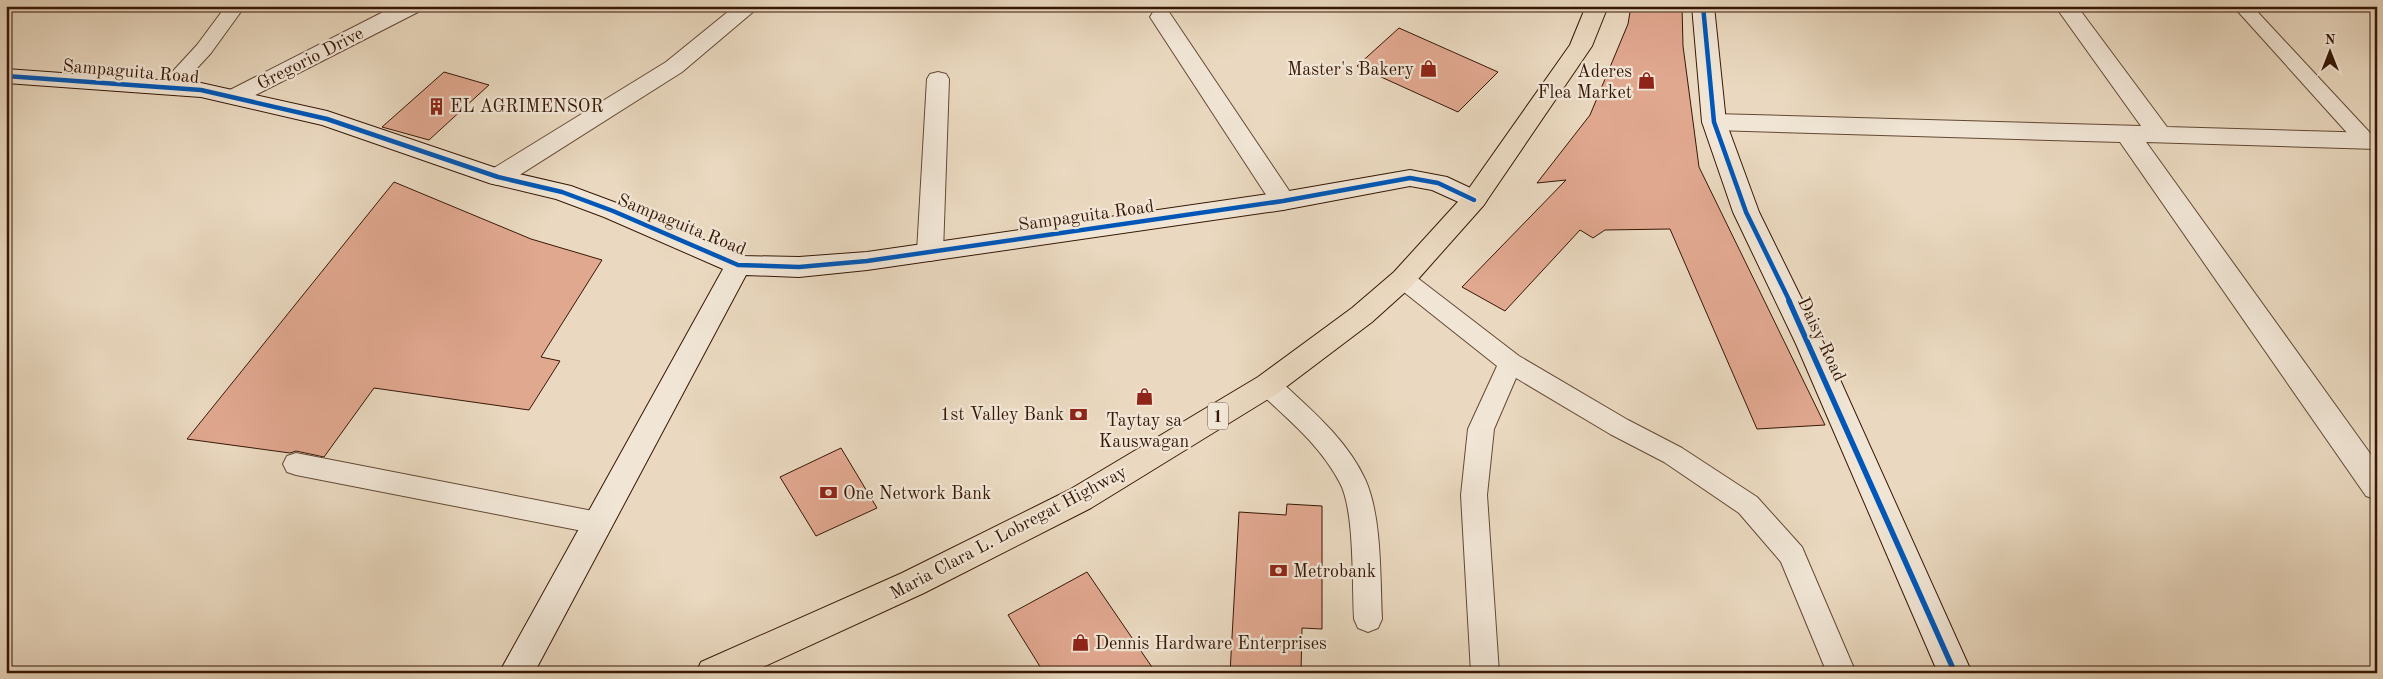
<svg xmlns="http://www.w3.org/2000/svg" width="2383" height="679" font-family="'Old Standard TT',serif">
	<rect width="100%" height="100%" fill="#ead9c0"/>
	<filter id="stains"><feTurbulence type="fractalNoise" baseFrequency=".004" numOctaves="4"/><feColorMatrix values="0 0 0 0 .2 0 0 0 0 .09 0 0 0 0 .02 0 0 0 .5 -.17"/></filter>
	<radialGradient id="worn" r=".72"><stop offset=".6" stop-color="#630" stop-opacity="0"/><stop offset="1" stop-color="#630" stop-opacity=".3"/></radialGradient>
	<g fill="#e1a890" stroke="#371705">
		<polygon points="1631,6 1682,6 1683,46 1699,167 1825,425 1757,429 1670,229 1605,230 1593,238 1580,230 1505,311 1462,287 1566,180 1537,183 1590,115 1628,24"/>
		<polygon points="1399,28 1498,72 1458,112 1357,66"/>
		<polygon points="444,72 489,85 429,140 382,127"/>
		<polygon points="394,182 531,239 602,260 541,357 560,361 529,410 374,388 324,457 296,451 290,453 187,439"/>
		<polygon points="841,448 877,508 816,536 780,477"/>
		<polygon points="1287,504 1322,506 1322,629 1302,628 1301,673 1230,673 1239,512 1286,515"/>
		<polygon points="1087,572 1156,673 1044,673 1008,615"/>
	</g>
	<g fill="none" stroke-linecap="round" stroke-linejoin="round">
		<defs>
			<g id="lane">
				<polygon points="226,6 245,6 211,53 176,91 169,93 162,91 159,87 162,83 197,45"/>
				<polygon points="2233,6 2252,6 2373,136 2376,141 2373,146 2366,148 2359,146"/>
				<polygon points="1403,271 1411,273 1519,356 1628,420 1682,448 1757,497 1802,547 1856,673 1827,673 1781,562 1739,513 1664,462 1610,434 1516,378 1494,429 1487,495 1499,673 1471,673 1461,495 1468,429 1497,366 1395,285 1392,279 1395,273"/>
				<path d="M 1268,375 L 1277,378 C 1309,408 1346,438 1365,479 C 1382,516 1380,577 1382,619 L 1378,628 L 1368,632 L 1358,628 L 1354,619 C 1352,585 1355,511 1340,483 C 1321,446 1289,420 1259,392 L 1256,385 L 1259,378 Z"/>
				<polygon points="296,453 598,512 607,515 611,523 607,531 598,534 296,475 287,472 283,464 287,456"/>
			</g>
			<g id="street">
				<polygon points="395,6 423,6 420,11 242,102 234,104 226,102 222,97 226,92"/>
				<polygon points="735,6 760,6 682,72 507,183 498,185 489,183 486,177 489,171 666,62"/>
				<polygon points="2055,6 2077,6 2167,127 2377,133 2377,149 2146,142 2377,463 2377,500 2366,496 2120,142 1714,130 1706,127 1702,122 1706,117 1714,114 2141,126"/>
				<polygon points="1161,10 1169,12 1292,195 1296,201 1292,207 1283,210 1274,207 1150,17 1153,12"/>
				<polygon points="938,72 946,74 949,79 943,252 939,259 930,261 921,259 917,252 927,79 930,74"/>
			</g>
			<g id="secondary">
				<polygon points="1692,6 1714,6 1726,122 1759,212 1824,344 1972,673 1938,673 1796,344 1733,212 1702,122"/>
				<polygon points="6,69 201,83 327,111 502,170 571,186 622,205 741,256 799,257 867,252 1283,192 1410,170 1447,177 1483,194 1487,200 1483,206 1474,209 1432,190 1410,186 1283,210 867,270 799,277 746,275 534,673 499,673 723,269 604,217 556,199 489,183 322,125 201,97 6,83"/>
			</g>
			<polygon id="highway" points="1586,6 1608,6 1592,46 1483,206 1412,286 1372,322 1278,393 1091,508 924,593 750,673 696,673 701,662 902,573 1069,490 1258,377 1352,308 1394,272 1465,194 1570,45"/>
		</defs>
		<use href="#lane" stroke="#644834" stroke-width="2"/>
		<use href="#street" stroke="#644834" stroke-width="2"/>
		<use href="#secondary" stroke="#371705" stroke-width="2"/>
		<use href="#highway" stroke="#371705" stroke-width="2"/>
		<use href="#lane" fill="#f1e6d6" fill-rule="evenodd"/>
		<use href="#street" fill="#f1e6d6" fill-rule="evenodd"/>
		<use href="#secondary" fill="#f1e6d6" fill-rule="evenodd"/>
		<use href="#highway" fill="#ead9c0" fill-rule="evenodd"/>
		<defs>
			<g id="cycleway-far1">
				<polyline points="1703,6 1714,122 1746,212 1790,302"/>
				<polyline points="6,76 201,90 327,119 498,177 562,192 613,211 738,265 799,267 867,261 1283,201 1410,178 1438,183 1474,200"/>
			</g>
			<polyline id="cycleway" points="1789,301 1955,673"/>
		</defs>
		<use href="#cycleway-far1" stroke="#f1e6d6" stroke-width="7"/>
		<use href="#cycleway" stroke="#f1e6d6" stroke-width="9"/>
		<use href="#cycleway-far1" stroke="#0057b8" stroke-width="4.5"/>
		<use href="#cycleway" stroke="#0057b8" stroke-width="5.5"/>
	</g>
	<defs>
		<symbol id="shop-bare" viewBox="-9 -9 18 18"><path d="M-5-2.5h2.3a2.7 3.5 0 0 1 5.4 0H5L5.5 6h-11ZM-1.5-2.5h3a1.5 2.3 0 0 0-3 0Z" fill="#8f2418" stroke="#f1e6d6" stroke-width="2.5" paint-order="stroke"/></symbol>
		<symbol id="building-bare" viewBox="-9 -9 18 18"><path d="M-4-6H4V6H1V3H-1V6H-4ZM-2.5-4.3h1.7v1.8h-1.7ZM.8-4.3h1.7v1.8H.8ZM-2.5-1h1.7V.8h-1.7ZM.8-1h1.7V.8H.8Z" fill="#8f2418" stroke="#f1e6d6" stroke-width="2.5" paint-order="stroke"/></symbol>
		<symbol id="bank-bare" viewBox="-9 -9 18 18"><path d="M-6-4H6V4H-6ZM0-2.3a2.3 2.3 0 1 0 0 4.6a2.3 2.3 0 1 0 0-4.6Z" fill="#8f2418" stroke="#f1e6d6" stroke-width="2.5" paint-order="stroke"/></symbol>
	</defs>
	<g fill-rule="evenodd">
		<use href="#shop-bare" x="1416" y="56" width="25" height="25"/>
		<use href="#shop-bare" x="1634" y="68" width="25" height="25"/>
		<use href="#building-bare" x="424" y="94" width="25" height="25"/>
		<use href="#shop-bare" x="1132" y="384" width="25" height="25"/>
		<use href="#bank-bare" x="1066" y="402" width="25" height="25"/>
		<use href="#bank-bare" x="816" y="480" width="25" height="25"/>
		<use href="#bank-bare" x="1266" y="558" width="25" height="25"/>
		<use href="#shop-bare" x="1068" y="630" width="25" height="25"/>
	</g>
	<g text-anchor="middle" stroke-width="4.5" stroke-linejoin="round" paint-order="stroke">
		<rect fill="#f1e6d6" stroke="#6f5544" stroke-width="1" x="1208" y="402.5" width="20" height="27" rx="4"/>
		<g font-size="16" font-weight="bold" fill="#371705">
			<text x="1218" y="422">1</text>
		</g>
		<g font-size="18" fill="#371705" stroke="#f1e6d6">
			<text transform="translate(310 58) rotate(-27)" y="6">Gregorio Drive</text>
			<text transform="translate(131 71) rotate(5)" y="6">Sampaguita Road</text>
			<text transform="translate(1086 215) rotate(-8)" y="6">Sampaguita Road</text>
			<text transform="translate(682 224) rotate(22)" y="6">Sampaguita Road</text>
			<text transform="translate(1822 339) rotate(65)" y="6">Daisy Road</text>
			<text transform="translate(1008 532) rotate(-28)" y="6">Maria Clara L. Lobregat Highway</text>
		</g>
		<g font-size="18" fill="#371705" stroke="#f1e6d6" text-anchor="start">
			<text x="1414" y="75" text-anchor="end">Master's Bakery</text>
			<text x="1632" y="77" text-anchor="end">Aderes<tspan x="1632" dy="21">Flea Market</tspan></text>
			<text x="450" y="112">EL AGRIMENSOR</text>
			<text x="1064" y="420" text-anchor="end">1st Valley Bank</text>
			<text x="1144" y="426" text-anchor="middle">Taytay sa<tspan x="1144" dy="21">Kauswagan</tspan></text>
			<text x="843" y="499">One Network Bank</text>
			<text x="1293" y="577">Metrobank</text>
			<text x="1095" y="649">Dennis Hardware Enterprises</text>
		</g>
	</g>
	<rect width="2383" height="679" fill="none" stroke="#ead9c0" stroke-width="25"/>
	<rect x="8" y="8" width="2368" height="664" fill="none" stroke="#371705" stroke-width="2.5"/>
	<rect x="12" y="12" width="2358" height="654" fill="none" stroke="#371705"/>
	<g transform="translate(2330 52)" stroke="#f1e6d6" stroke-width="4" paint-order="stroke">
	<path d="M0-4L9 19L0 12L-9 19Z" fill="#371705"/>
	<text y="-8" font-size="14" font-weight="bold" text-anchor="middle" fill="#371705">N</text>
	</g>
	<rect width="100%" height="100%" filter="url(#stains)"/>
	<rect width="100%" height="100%" fill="url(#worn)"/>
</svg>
